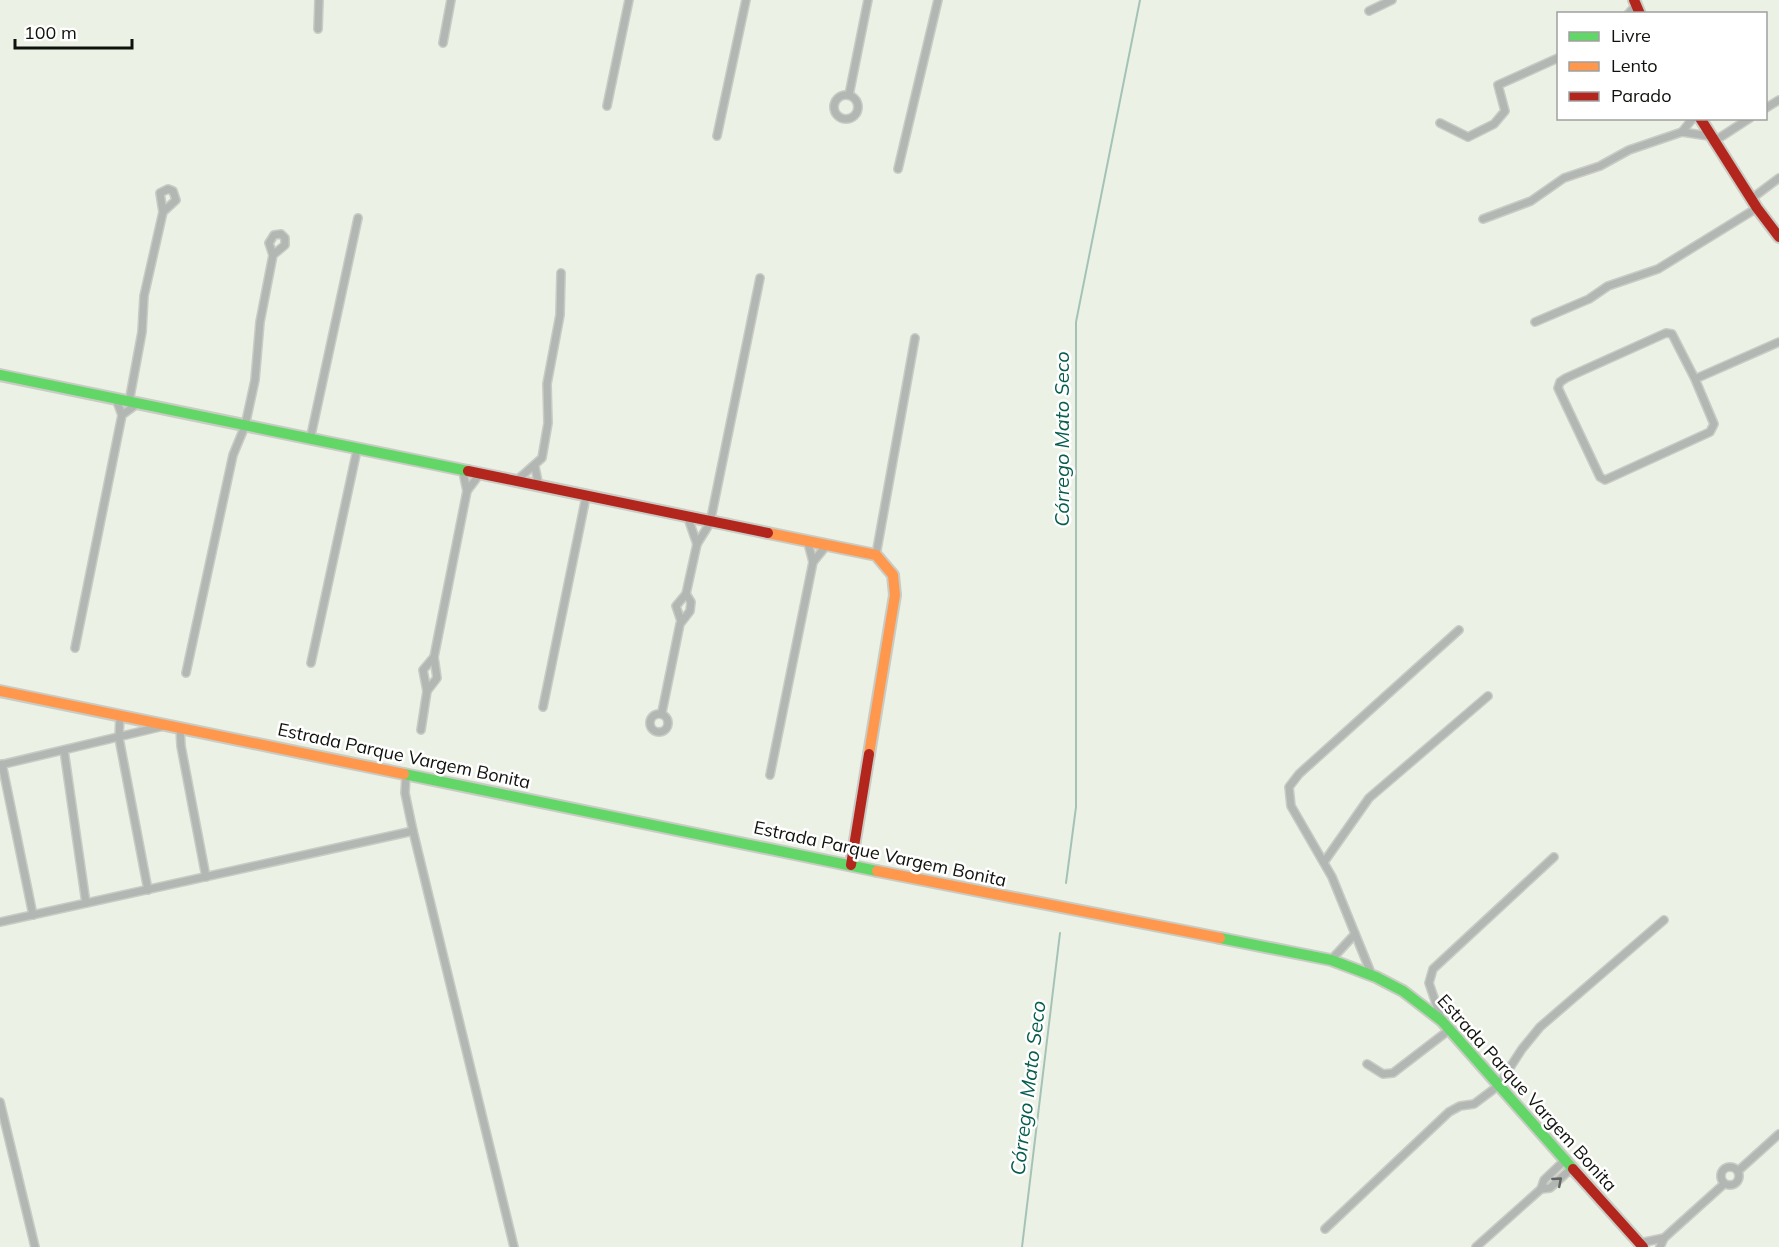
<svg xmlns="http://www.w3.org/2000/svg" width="1779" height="1247" font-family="Mulish,sans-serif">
	<rect width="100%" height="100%" fill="#ecf1e6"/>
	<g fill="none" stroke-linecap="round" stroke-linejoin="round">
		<g stroke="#a4c3b6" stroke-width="2">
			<polyline points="1066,883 1076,807 1076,322 1140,0"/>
			<polyline points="1022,1247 1060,933"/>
		</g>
		<defs>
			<g id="street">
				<polyline points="1369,11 1392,0"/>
				<polyline points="1628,14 1636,5"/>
				<polyline points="318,29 319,0"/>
				<polyline points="443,43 451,0"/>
				<circle cx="846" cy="107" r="12"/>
				<polyline points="849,95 868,0"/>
				<polyline points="607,106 629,0"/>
				<polyline points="1766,108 1779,100"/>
				<polyline points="1440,123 1468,137 1494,124 1505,111 1498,85 1558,58"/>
				<polyline points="1682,132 1693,118"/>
				<polyline points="717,136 746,0"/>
				<polyline points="1713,142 1750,118"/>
				<polyline points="898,169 938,0"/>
				<polyline points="1751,199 1779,178"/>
				<polyline points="1483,219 1531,201 1564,178 1600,166 1629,150 1682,132 1709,136"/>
				<polyline points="1535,322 1589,299 1608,286 1658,269 1757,208"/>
				<polyline points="1695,379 1672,334 1666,333 1566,378 1560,382 1558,388 1600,477 1605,480 1710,432 1714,424 1695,379 1779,342"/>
				<polyline points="129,402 142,332 144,296 163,212 176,200 173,191 168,189 160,193 163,212"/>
				<polyline points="122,415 137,404"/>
				<polyline points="310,440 358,218"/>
				<polyline points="535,467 539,487"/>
				<polyline points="463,472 467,491"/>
				<polyline points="516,481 542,458 548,423 547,384 560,315 561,273"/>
				<polyline points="688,518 697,544"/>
				<polyline points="876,555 915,338"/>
				<polyline points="813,562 826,546"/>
				<polyline points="681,621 676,606 686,594 697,544 710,523 760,278"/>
				<polyline points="75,648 122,415 116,399"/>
				<polyline points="311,663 357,450"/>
				<polyline points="186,673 233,455 245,426 255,380 260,322 273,255 285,245 285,238 281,234 274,235 269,243 273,255"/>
				<polyline points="427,691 437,678 434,657"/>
				<polyline points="543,707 586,497"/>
				<polyline points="662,712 680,624 690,611 691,602 686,594"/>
				<circle cx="659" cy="723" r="9"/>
				<polyline points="120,715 119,738 148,890"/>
				<polyline points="180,727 181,746 206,877"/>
				<polyline points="421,730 427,691 423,670 434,657 467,491 479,475"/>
				<polyline points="64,750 86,903"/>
				<polyline points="2,764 33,915"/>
				<polyline points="0,765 164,726"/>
				<polyline points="406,775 405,793 413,831 514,1247"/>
				<polyline points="770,775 813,562 808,543"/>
				<polyline points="1324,862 1369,798 1488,696"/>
				<polyline points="0,922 413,831"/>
				<polyline points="1331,960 1355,934"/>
				<polyline points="1371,973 1332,877 1291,806 1289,787 1299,774 1459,630"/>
				<polyline points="1442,1021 1429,983 1433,969 1554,857"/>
				<polyline points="1367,1064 1383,1074 1393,1073 1449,1030"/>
				<polyline points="0,1102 35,1247"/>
				<circle cx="1730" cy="1176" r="9"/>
				<polyline points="1738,1171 1779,1134"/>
				<polyline points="1541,1189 1550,1188 1573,1167"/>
				<polyline points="1325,1229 1449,1112 1460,1106 1474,1104 1498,1086 1522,1049 1540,1027 1664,920"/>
				<polyline points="1640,1243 1664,1238"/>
				<polyline points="1476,1247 1541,1189 1544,1180 1566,1159"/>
				<polyline points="1660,1247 1664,1238 1724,1184"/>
			</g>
			<g id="fast">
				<polyline points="0,375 468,471"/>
				<polyline points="404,774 877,871"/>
				<polyline points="1220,938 1331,960 1376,977 1403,991 1442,1021 1573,1169"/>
			</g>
			<g id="slow">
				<polyline points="768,533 876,555 893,575 895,595 869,754"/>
				<polyline points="0,691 404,774"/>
				<polyline points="877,871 1220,938"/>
			</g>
			<g id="jam">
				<polyline points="1634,0 1640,14"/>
				<polyline points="1700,118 1757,208 1779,237"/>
				<polyline points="468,471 768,533"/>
				<polyline points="851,865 869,754"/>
				<polyline points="1573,1169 1643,1247"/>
			</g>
		</defs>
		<use href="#street" stroke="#c9ccc4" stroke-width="10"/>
		<use href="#fast" stroke="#c9ccc4" stroke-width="14"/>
		<use href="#slow" stroke="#c9ccc4" stroke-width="14"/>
		<use href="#jam" stroke="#c9ccc4" stroke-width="14"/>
		<use href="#street" stroke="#b3b7b3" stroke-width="7"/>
		<use href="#fast" stroke="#63d668" stroke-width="10"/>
		<use href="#slow" stroke="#ff974d" stroke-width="10"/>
		<use href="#jam" stroke="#b3261e" stroke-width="10"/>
	</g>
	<defs><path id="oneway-chevron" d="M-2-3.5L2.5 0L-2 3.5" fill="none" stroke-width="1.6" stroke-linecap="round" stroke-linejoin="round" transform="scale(1.5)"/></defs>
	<use stroke="#616460" href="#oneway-chevron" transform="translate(1558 1181) rotate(-41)"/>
	<g text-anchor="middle" stroke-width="5" stroke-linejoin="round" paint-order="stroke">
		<g font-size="18" fill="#0f120c" stroke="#fff">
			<text transform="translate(404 756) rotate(12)" y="6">Estrada Parque Vargem Bonita</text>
			<text transform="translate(880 854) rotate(12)" y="6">Estrada Parque Vargem Bonita</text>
			<text transform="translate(1527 1093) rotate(48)" y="6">Estrada Parque Vargem Bonita</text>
		</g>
		<g font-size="20" font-style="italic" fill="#055d4c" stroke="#fff">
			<text transform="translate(1062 439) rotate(-90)" y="7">Córrego Mato Seco</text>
			<text transform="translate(1028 1088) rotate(-83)" y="7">Córrego Mato Seco</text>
		</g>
	</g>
	<rect x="1557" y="12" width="210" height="108" fill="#ffffff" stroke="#9fa09e" stroke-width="1.5"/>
	<rect x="1569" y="32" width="30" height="9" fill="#63d668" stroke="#9fa09e" stroke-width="1.5"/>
	<text x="1611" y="42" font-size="18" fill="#0f120c">Livre</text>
	<rect x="1569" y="62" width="30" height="9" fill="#ff974d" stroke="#9fa09e" stroke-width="1.5"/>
	<text x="1611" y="72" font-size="18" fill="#0f120c">Lento</text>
	<rect x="1569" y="92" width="30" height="9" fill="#b3261e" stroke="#9fa09e" stroke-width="1.5"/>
	<text x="1611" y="102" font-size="18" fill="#0f120c">Parado</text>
	<path d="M15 39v9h117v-9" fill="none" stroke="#0f120c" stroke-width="3"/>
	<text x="24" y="39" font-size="18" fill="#0f120c" stroke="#ffffff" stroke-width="4.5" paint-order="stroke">100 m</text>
</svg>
